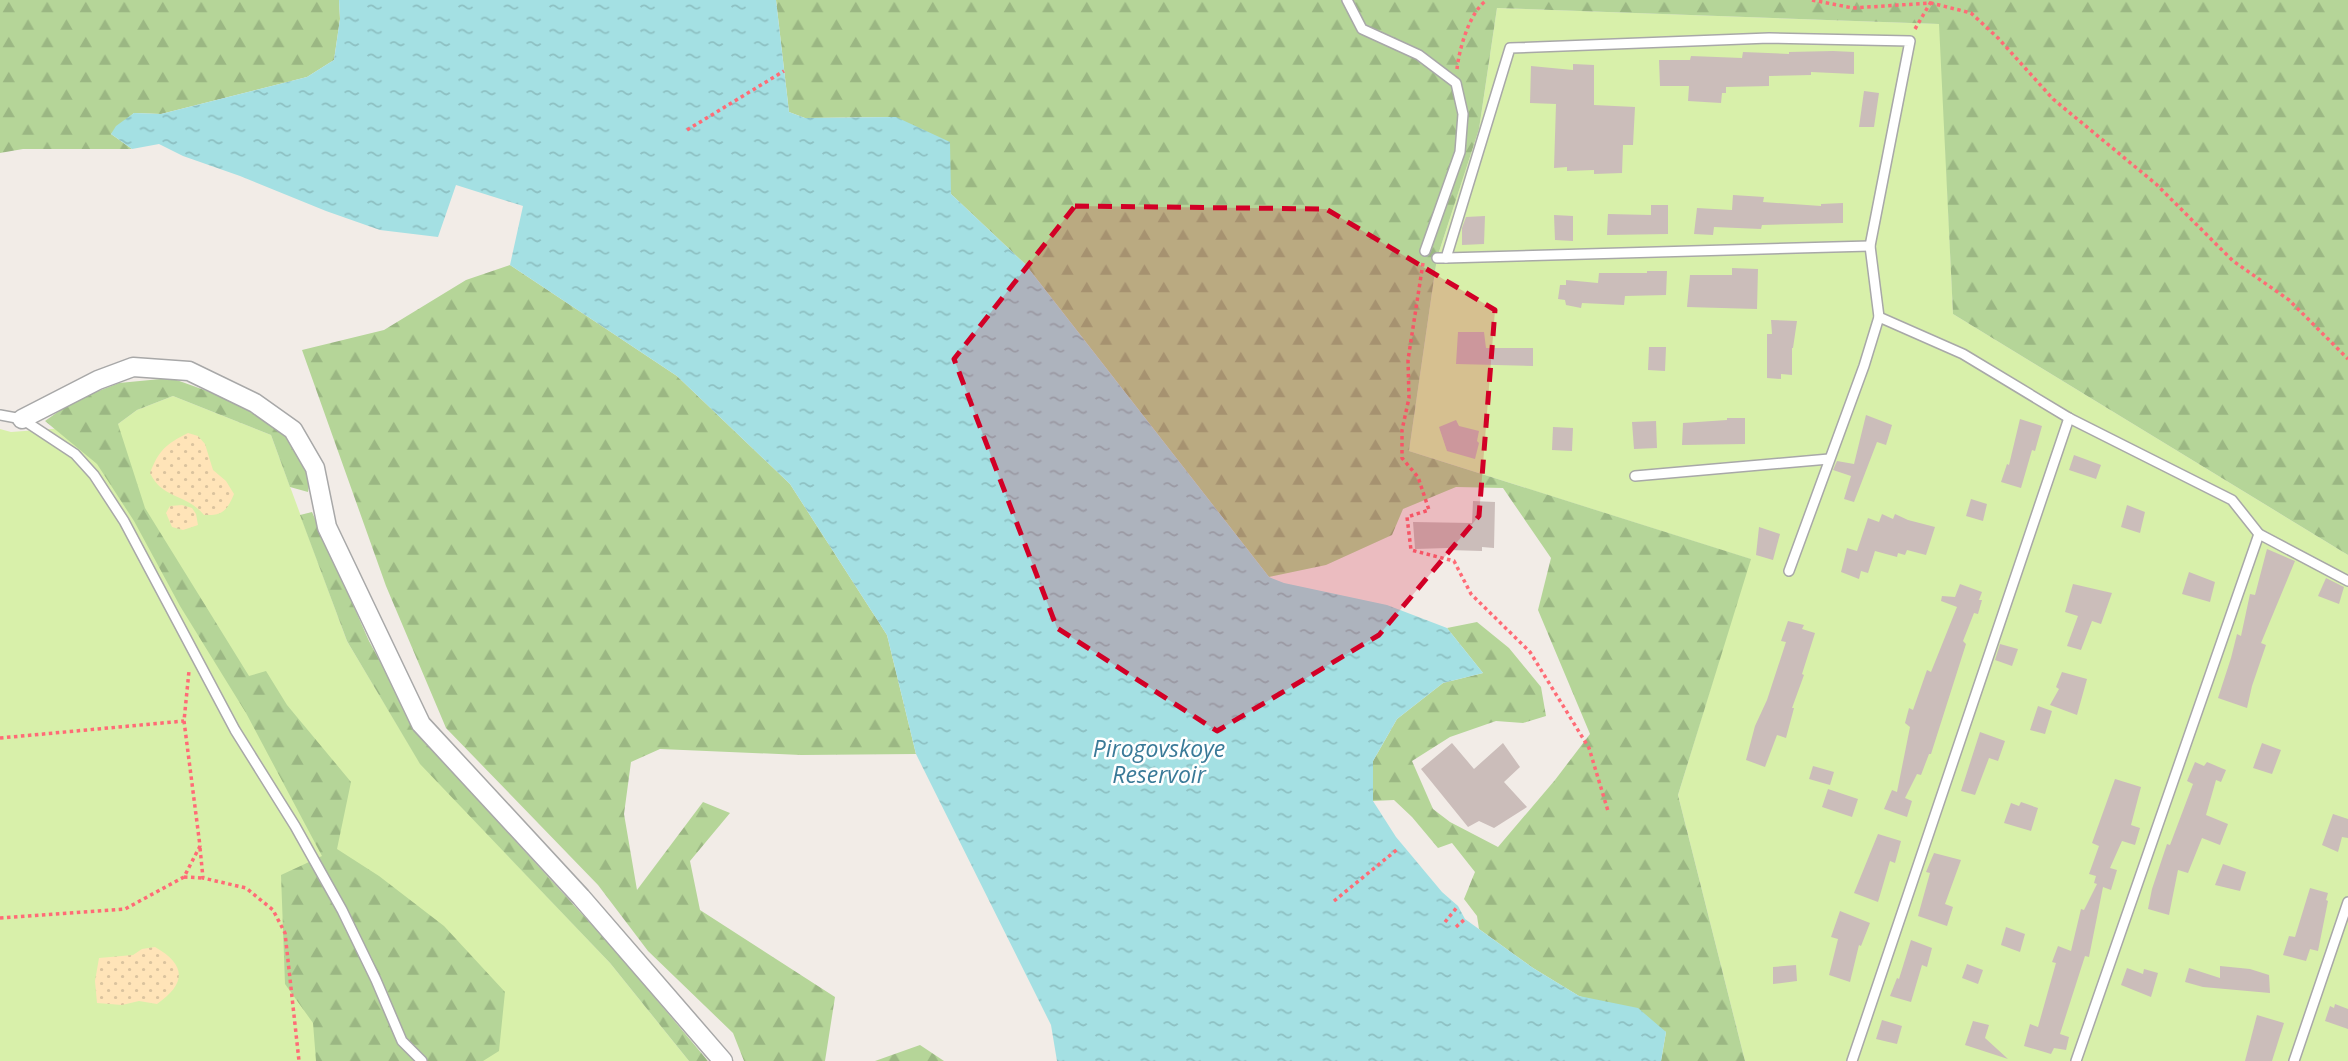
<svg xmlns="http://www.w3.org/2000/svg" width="2348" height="1061" font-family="'Open Sans',sans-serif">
	<defs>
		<pattern id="forest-firs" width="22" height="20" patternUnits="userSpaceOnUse" patternTransform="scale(1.75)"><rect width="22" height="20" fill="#b5d598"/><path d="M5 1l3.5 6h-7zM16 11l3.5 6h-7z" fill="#9bb783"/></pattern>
		<pattern id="sand-dots" width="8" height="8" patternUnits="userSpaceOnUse" patternTransform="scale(1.75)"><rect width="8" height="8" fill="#ffe4b8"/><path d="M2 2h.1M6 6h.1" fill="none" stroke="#dac39e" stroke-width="1.8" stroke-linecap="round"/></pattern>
		<pattern id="water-ripples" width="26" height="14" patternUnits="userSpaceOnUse" patternTransform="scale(1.75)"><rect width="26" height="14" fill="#a4e0e3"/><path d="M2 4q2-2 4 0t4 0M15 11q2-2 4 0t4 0" fill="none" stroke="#8dc0c2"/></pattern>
	</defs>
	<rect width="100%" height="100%" fill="#f2ece7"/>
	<g fill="#d8f0aa">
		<polygon points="1497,8 1940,24 1953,314 2348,555 2348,1061 1745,1061 1678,795 1750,559 1409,451 1437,258 1479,129"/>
		<polygon points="173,396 271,435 347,641 420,763 610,963 689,1061 0,1061 0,429 11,432 118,424 137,410"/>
	</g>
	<g fill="url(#forest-firs)">
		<polygon points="0,0 339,0 340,19 334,60 307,77 161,114 134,113 111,134 132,149 23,149 0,153"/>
		<polygon points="776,0 2348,0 2348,555 1953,314 1939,24 1497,8 1479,129 1437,258 1409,451 1751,559 1678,795 1745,1061 1661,1061 1666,1032 1624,1012 1579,996 1533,968 1479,929 1477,916 1464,899 1475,872 1452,843 1438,848 1412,817 1394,800 1373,801 1373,761 1397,719 1443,683 1483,673 1447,628 1477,622 1509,648 1541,687 1546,716 1523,723 1496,721 1450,737 1412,761 1433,809 1450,822 1498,847 1555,780 1590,734 1538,610 1551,558 1503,488 1456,487 1403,509 1392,535 1326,565 1269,577 1025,264 951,194 896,117 805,118 789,112"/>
		<polygon points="510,265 677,376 790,484 887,635 916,754 801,755 660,749 631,762 624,814 637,890 703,802 730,813 690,861 700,910 835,997 825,1061 744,1061 733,1033 648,951 598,885 446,728 386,586 302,350 384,330 466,280"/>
		<polygon points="171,378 235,401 282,427 310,477 308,492 290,487 271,435 173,396 137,410 118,424 145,508 249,676 266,671 287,705 351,782 337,849 379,876 444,926 505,992 499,1051 483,1061 316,1061 313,1023 285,984 281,875 322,856 246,713 180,606 134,521 97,464 45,421 73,401 119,383"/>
		<polygon points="312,512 369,641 422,739 614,949 708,1061 689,1061 610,963 420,764 347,641 300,515"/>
		<polygon points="920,1045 944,1061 875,1061"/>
	</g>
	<g fill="url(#sand-dots)">
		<path d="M 188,433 L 198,436 L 205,444 L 213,470 L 226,481 L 234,494 C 227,511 222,516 204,515 C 186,493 163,500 150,473 C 159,450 166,444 188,433 Z"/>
		<polygon points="182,505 192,508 196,514 198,525 183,530 172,527 166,513 170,506"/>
		<path d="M 155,947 C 187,965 186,984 157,1004 L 139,1001 L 122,1005 L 97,1003 L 95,981 L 99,958 L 133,955 L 142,949 Z"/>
	</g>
	<polygon fill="url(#water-ripples)" points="339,0 776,0 789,112 805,118 896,117 950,142 951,194 1025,264 1269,577 1284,583 1387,605 1447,628 1483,673 1443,683 1397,719 1373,761 1373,801 1396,837 1442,892 1458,906 1465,919 1533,968 1579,996 1638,1008 1666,1032 1661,1061 1057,1061 1051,1025 916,754 887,635 790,484 677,376 510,265 523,206 456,185 438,237 380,230 326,211 240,176 183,156 159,144 132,149 111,134 116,126 134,113 161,114 307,77 334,60 340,19"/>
	<g fill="#cbbdba">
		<polygon points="1833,51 1854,52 1854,74 1811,72 1811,75 1769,76 1769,86 1726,87 1726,93 1722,93 1721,103 1688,101 1689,86 1660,86 1659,60 1690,60 1691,56 1742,58 1743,52 1789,54 1789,52"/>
		<polygon points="1573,64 1594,65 1594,105 1635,107 1633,145 1623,145 1622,173 1594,174 1594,170 1567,171 1567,167 1554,168 1556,104 1530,103 1531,66 1573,70"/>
		<polygon points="1864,91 1879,93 1874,127 1859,127"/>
		<polygon points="1733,195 1764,197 1763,202 1821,206 1821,204 1843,203 1843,223 1762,225 1761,229 1714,227 1713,235 1694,234 1697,208 1732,210"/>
		<polygon points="1651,205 1668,205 1668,234 1607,235 1608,214 1651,215"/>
		<polygon points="1554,215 1573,216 1573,241 1555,240"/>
		<polygon points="1485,216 1484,244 1462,245 1462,228 1466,217"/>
		<polygon points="1732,268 1758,269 1757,309 1687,307 1690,275 1732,275"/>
		<polygon points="1647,271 1667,271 1666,295 1625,296 1624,305 1582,303 1581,308 1566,305 1565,300 1558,299 1560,285 1566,285 1566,280 1598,283 1599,273 1647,273"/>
		<polygon points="1771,320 1797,321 1793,348 1792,348 1792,375 1781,374 1781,379 1767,378 1767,334 1772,334"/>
		<polygon points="1458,332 1484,332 1486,348 1533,348 1533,366 1456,364"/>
		<polygon points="1649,347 1666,347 1665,371 1648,370"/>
		<polygon points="1866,415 1892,425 1886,445 1877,442 1854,502 1844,499 1851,476 1833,470 1837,461 1854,464"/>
		<polygon points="1727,418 1745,418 1745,444 1682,445 1683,423 1727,420"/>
		<polygon points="2020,419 2042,426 2035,451 2032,450 2021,488 2001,482 2007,464 2009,465"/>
		<polygon points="1456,420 1459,426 1479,431 1477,441 1479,443 1475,459 1447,451 1439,427"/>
		<polygon points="1656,421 1657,448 1634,449 1632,422"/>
		<polygon points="1553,427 1573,428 1572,451 1552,450"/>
		<polygon points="2074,455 2101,465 2096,479 2069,470"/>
		<polygon points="1971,499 1987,504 1983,521 1966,516"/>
		<polygon points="1473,501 1495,502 1494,548 1482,547 1482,551 1448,550 1448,548 1415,549 1413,522 1472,523"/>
		<polygon points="2127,505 2145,512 2140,533 2121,527"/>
		<polygon points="1882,514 1893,519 1895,514 1908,520 1935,527 1926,555 1907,550 1905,555 1898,553 1897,557 1875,551 1868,573 1861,571 1859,579 1841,572 1847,548 1857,551 1868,518 1879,522"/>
		<polygon points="1759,527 1780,534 1773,560 1756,555"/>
		<polygon points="2267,549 2295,561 2261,643 2266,645 2252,686 2247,708 2218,698 2231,658 2237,634 2241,636 2250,594 2255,595"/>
		<polygon points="2189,572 2215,582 2210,602 2182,594"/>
		<polygon points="2326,578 2344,587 2339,604 2318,596"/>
		<polygon points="1960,584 1982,592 1979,600 1982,600 1978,614 1974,613 1963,641 1966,644 1931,754 1929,754 1921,775 1917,774 1905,798 1912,801 1907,817 1884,809 1892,790 1897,792 1910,727 1905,723 1909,708 1913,710 1927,670 1931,672 1957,607 1941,601 1942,596 1955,597"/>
		<polygon points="2073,584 2112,593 2101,624 2092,621 2081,650 2067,646 2078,616 2065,612"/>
		<polygon points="1788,621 1804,625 1802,629 1815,633 1802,674 1804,675 1792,708 1794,708 1786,738 1777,735 1765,767 1746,760 1755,726 1767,700 1786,642 1781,641"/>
		<polygon points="2000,644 2018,649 2012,666 1995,660"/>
		<polygon points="2062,672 2087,679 2077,715 2050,705 2059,689 2056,687"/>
		<polygon points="2038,706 2052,711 2045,734 2030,730"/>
		<polygon points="1980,732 2005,741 1998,761 1989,758 1975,795 1961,791"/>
		<polygon points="1452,743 1474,769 1503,743 1520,767 1504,782 1527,807 1494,828 1479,821 1468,827 1421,769"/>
		<polygon points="2262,743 2281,750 2272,774 2253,768"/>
		<polygon points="2195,762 2204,766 2207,762 2226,770 2221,782 2216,780 2206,815 2228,824 2220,845 2202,838 2188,873 2178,870 2169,915 2148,909 2152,889 2167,844 2170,845 2193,784 2187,781"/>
		<polygon points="1813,766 1834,772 1830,785 1809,779"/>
		<polygon points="2115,779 2141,787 2131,825 2140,828 2135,845 2122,841 2110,868 2117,870 2111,890 2103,887 2089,957 2085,956 2060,1034 2069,1037 2066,1050 2054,1048 2051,1054 2024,1046 2030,1024 2038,1027 2056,963 2052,962 2058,946 2071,951 2081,909 2084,910 2097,884 2094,883 2096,876 2089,874 2099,846 2092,843"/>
		<polygon points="1828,789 1858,799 1852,817 1822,807"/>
		<polygon points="2021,802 2038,808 2031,831 2004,823 2011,803 2019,806"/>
		<polygon points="2333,814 2348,819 2348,838 2342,837 2338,852 2322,845"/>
		<polygon points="1878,834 1901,841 1895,863 1890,861 1878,902 1854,893"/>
		<polygon points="1934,853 1961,860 1945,904 1953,907 1947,926 1918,916 1930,873 1926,872"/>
		<polygon points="2223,864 2246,872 2240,891 2215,885"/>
		<polygon points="2310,888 2328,893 2326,900 2328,901 2318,951 2310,949 2306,961 2283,955 2289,936 2295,937"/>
		<polygon points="1840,911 1870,923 1861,946 1859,945 1850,982 1829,975 1838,939 1831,937"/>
		<polygon points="2006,927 2025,934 2020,952 2001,945"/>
		<polygon points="1911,940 1932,948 1927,967 1922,965 1911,1002 1890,996 1897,978 1899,979"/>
		<polygon points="1967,964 1983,970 1978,984 1962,978"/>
		<polygon points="1796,965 1797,981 1773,984 1773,967"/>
		<polygon points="2220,966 2250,969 2269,975 2270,993 2203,987 2185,982 2189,968 2220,978"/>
		<polygon points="2127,968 2143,974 2144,969 2158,973 2151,997 2121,985"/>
		<polygon points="2335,1004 2348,1009 2348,1029 2325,1021 2330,1006 2334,1008"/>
		<polygon points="2257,1015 2284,1023 2272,1061 2245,1061"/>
		<polygon points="1882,1020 1902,1026 1897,1044 1876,1039"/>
		<polygon points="1973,1021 1989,1025 1985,1038 2008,1059 1965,1045"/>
	</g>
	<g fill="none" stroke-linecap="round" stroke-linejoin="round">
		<defs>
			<g id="lane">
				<polyline points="1347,0 1362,29 1419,55 1456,83 1463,114 1460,152 1425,251"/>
				<polyline points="1437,258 1446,258 1510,48 1769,38 1910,41 1870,246 1879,317"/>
				<polyline points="1446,258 1870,246"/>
				<polyline points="0,415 22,419 75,454 94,475 124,521 235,730 295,826 342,910 376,980 402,1041 422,1061"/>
				<polyline points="1635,476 1829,459"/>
				<polyline points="1789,571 1864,366 1879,317 1963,354 2069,418 2232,500 2259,534 2348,581"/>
				<polyline points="1852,1061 2069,418"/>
				<polyline points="2076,1061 2259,534"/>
				<polyline points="2294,1061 2348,902"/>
			</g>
			<polyline id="street" points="22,419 98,380 133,367 189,371 255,403 293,430 315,468 327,527 421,724 581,897 723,1061"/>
		</defs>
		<use href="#lane" stroke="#a8a8a8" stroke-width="12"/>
		<use href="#street" stroke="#a8a8a8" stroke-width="21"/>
		<g stroke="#ff6b76" stroke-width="3.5" stroke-dasharray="3.5 3.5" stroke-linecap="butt">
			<polyline points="1812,0 1853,8 1931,3 1971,13 1998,38 2053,99 2156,184 2233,261 2289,300 2348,359"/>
			<polyline points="1915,29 1932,0"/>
			<path d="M 1457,69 C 1459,49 1470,11 1487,0"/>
			<polyline points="687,130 784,71"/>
			<polyline points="1423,263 1408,360 1409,398 1402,430 1402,458 1418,477 1429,510 1407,517 1411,550 1454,561 1471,594 1530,652 1589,748 1608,811"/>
			<polyline points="0,738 184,721"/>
			<polyline points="200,848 203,878 246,888 273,910 285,933 299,1061"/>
			<polyline points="184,877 203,878"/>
			<polyline points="1334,901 1399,848"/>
			<polyline points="0,918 125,909 184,877 200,846 184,721 189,671"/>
			<polyline points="1445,922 1458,906"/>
			<polyline points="1456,927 1465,919"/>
		</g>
		<use href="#lane" stroke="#fff" stroke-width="9"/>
		<use href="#street" stroke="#fff" stroke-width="18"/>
	</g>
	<path fill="#d20026" fill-opacity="0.2" stroke="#d20026" stroke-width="5" stroke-dasharray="14 9" stroke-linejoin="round" d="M 1075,206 L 1326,209 L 1495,310 L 1479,516 L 1379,635 L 1217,731 L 1057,628 L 954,359 Z"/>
	<g text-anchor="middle" stroke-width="5" stroke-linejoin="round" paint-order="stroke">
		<g font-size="23" font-style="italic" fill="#3a7a98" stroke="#fff">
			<text x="1159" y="757">Pirogovskoye<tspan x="1159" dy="26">Reservoir</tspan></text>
		</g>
	</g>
</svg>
